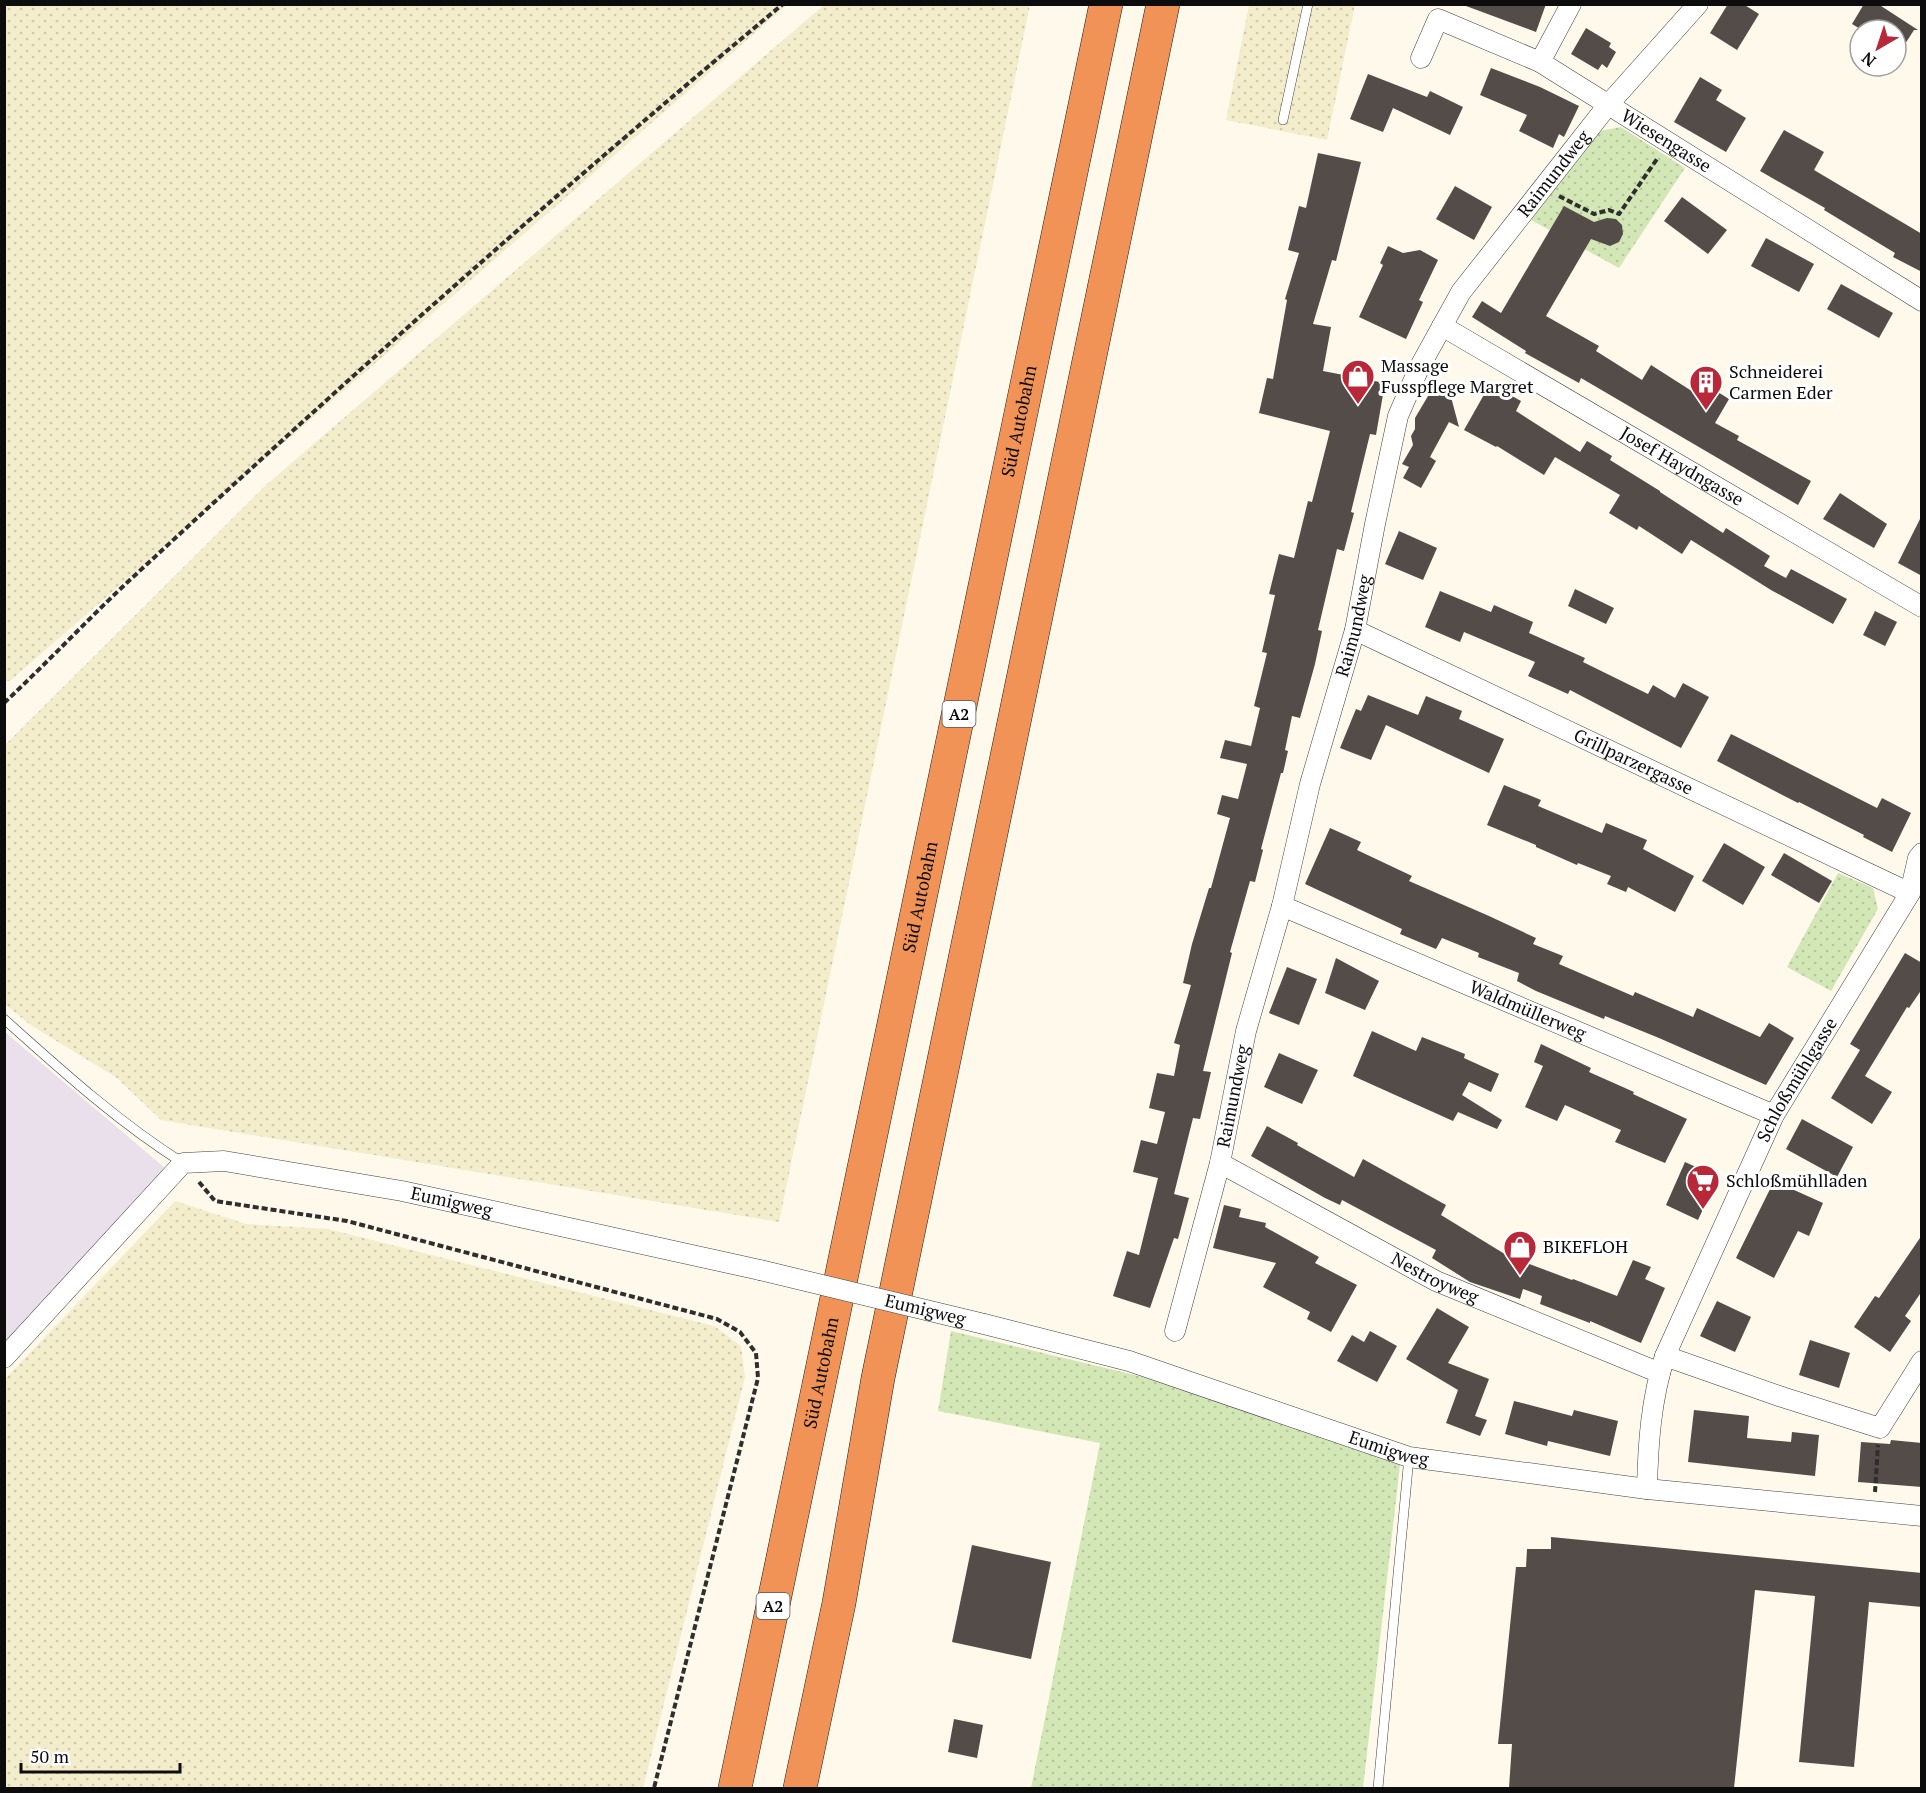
<svg xmlns="http://www.w3.org/2000/svg" width="1926" height="1793" font-family="'PT Serif',serif">
	<defs>
		<pattern id="farmland-dots" width="8" height="8" patternUnits="userSpaceOnUse" patternTransform="scale(1.5)"><rect width="8" height="8" fill="#f3edcc"/><path d="M2 2h.1M6 6h.1" fill="none" stroke="#cfcaae" stroke-width="1.8" stroke-linecap="round"/></pattern>
		<pattern id="grass-dots" width="8" height="8" patternUnits="userSpaceOnUse" patternTransform="scale(1.5)"><rect width="8" height="8" fill="#d3e7b6"/><path d="M2 2h.1M6 6h.1" fill="none" stroke="#b4c59b" stroke-width="1.8" stroke-linecap="round"/></pattern>
	</defs>
	<rect width="100%" height="100%" fill="#fff9eb"/>
	<polygon fill="#e9e0eb" points="5,1032 172,1174 5,1350"/>
	<g fill="url(#farmland-dots)">
		<polygon points="825,4 1030,5 779,1222 161,1120 117,1078 29,1024 5,1004 5,745 266,485"/>
		<polygon points="4,5 5,4 787,5 11,680 5,682"/>
		<polygon points="1249,5 1355,5 1327,140 1226,120"/>
		<polygon points="175,1201 246,1224 328,1229 714,1326 741,1346 745,1377 643,1788 5,1788 5,1379"/>
	</g>
	<g fill="url(#grass-dots)">
		<polygon points="1621,127 1685,168 1619,268 1531,220 1600,131"/>
		<polygon points="1838,873 1873,888 1878,909 1831,991 1787,967"/>
		<polygon points="951,1331 1218,1395 1400,1465 1363,1788 1031,1788 1100,1443 938,1411"/>
	</g>
	<g fill="#544c48">
		<polygon points="1466,4 1546,4 1536,32 1466,6"/>
		<polygon points="1728,4 1743,4 1759,14 1737,50 1710,33"/>
		<polygon points="1864,4 1878,4 1918,30 1914,30 1896,58 1896,30 1862,30 1852,24"/>
		<polygon points="1586,28 1611,43 1609,47 1616,52 1607,68 1602,64 1598,70 1571,54"/>
		<polygon points="1491,68 1540,87 1579,106 1564,137 1559,134 1553,148 1519,131 1527,115 1480,95"/>
		<polygon points="1368,74 1427,97 1430,91 1463,107 1450,135 1393,108 1383,132 1350,119"/>
		<polygon points="1700,77 1722,90 1716,100 1746,118 1726,152 1674,122"/>
		<polygon points="1784,130 1824,152 1814,170 1922,234 1922,272 1893,257 1895,253 1824,210 1825,208 1760,171"/>
		<polygon points="1318,153 1361,162 1336,261 1332,260 1313,324 1331,327 1323,371 1385,383 1376,435 1370,434 1351,512 1354,513 1344,551 1337,549 1318,630 1322,631 1315,664 1300,718 1292,716 1285,750 1288,751 1283,773 1281,773 1261,849 1263,850 1255,882 1250,881 1230,952 1232,953 1203,1071 1211,1072 1200,1119 1193,1118 1174,1194 1189,1198 1178,1239 1174,1238 1150,1308 1113,1296 1127,1251 1139,1255 1158,1178 1133,1172 1141,1140 1157,1144 1165,1112 1149,1108 1157,1073 1174,1076 1180,1045 1174,1043 1191,985 1183,983 1192,944 1209,888 1211,888 1230,818 1217,814 1222,795 1238,799 1247,764 1220,758 1225,740 1251,746 1260,708 1254,706 1267,653 1262,652 1275,595 1269,594 1279,554 1294,558 1308,501 1312,502 1330,431 1259,413 1267,378 1273,379 1287,300 1285,299 1299,253 1288,250 1299,206 1306,208"/>
		<polygon points="1455,186 1492,207 1474,240 1436,219"/>
		<polygon points="1682,197 1727,230 1708,254 1664,221"/>
		<polygon points="1564,206 1594,222 1607,218 1616,219 1622,225 1623,234 1619,242 1610,246 1591,239 1546,316 1599,346 1596,351 1642,380 1651,365 1698,395 1705,384 1729,399 1715,423 1739,436 1737,440 1811,481 1798,505 1581,378 1579,383 1525,353 1526,351 1472,317 1482,301 1501,313"/>
		<polygon points="1766,238 1814,264 1799,292 1751,266"/>
		<polygon points="1388,246 1403,253 1420,250 1438,260 1419,300 1423,302 1406,339 1359,317 1383,265 1380,263"/>
		<polygon points="1841,284 1893,313 1879,338 1827,309"/>
		<polygon points="1490,384 1521,401 1516,411 1580,452 1587,441 1612,456 1610,460 1660,491 1660,492 1723,533 1726,528 1770,556 1764,566 1786,578 1791,569 1847,599 1833,624 1771,590 1691,540 1682,554 1639,526 1637,530 1609,513 1620,495 1555,457 1544,475 1497,446 1496,447 1464,430"/>
		<polygon points="1431,391 1435,393 1442,391 1451,397 1459,427 1449,422 1430,457 1436,461 1421,488 1403,478 1409,467 1402,464 1413,445 1411,436 1415,429 1415,418"/>
		<polygon points="1840,493 1887,524 1874,548 1823,519"/>
		<polygon points="1922,515 1922,576 1898,563"/>
		<polygon points="1399,531 1437,548 1423,580 1385,564"/>
		<polygon points="1575,589 1614,608 1606,624 1568,606"/>
		<polygon points="1440,591 1491,612 1494,605 1533,622 1529,633 1585,658 1583,662 1648,694 1653,685 1675,698 1683,683 1709,697 1681,748 1570,690 1568,694 1528,676 1535,662 1464,632 1460,642 1425,627"/>
		<polygon points="1875,611 1897,622 1885,646 1863,635"/>
		<polygon points="1368,695 1418,715 1426,696 1462,711 1459,719 1504,739 1489,773 1386,725 1371,760 1340,748 1356,709 1361,711"/>
		<polygon points="1731,734 1877,808 1882,798 1911,813 1892,852 1863,837 1864,835 1799,802 1798,803 1717,761"/>
		<polygon points="1504,785 1541,800 1538,806 1602,833 1606,823 1647,840 1643,849 1694,876 1675,912 1628,887 1626,892 1607,884 1611,876 1578,863 1577,865 1536,847 1536,845 1487,825"/>
		<polygon points="1330,828 1361,842 1357,850 1412,876 1409,881 1489,916 1536,938 1533,944 1563,956 1559,964 1633,996 1635,992 1693,1017 1697,1008 1760,1037 1769,1023 1794,1038 1766,1085 1659,1038 1605,1016 1604,1019 1536,991 1517,981 1519,973 1478,957 1479,953 1442,938 1436,949 1400,934 1402,929 1305,884"/>
		<polygon points="1724,843 1765,867 1743,905 1702,881"/>
		<polygon points="1784,853 1832,881 1819,903 1771,875"/>
		<polygon points="1905,953 1922,963 1922,989 1909,1008 1907,1007 1865,1076 1892,1092 1872,1124 1831,1098 1860,1050 1850,1044"/>
		<polygon points="1336,958 1379,981 1365,1010 1325,993"/>
		<polygon points="1287,967 1317,979 1299,1025 1269,1013"/>
		<polygon points="1372,1031 1416,1051 1422,1037 1465,1054 1464,1058 1499,1074 1491,1092 1469,1082 1462,1095 1502,1120 1497,1129 1458,1112 1453,1121 1353,1076"/>
		<polygon points="1541,1044 1591,1068 1589,1072 1634,1092 1633,1094 1687,1119 1665,1163 1615,1142 1621,1130 1565,1105 1557,1121 1525,1107 1543,1066 1534,1062"/>
		<polygon points="1279,1053 1318,1070 1302,1104 1264,1087"/>
		<polygon points="1802,1119 1853,1147 1837,1177 1786,1149"/>
		<polygon points="1267,1126 1298,1143 1297,1145 1354,1177 1363,1159 1446,1205 1441,1215 1508,1256 1572,1280 1573,1279 1617,1296 1633,1260 1651,1267 1645,1279 1665,1288 1641,1343 1590,1321 1590,1323 1540,1304 1542,1296 1523,1289 1520,1299 1470,1282 1432,1258 1436,1250 1342,1200 1340,1205 1325,1198 1251,1156"/>
		<polygon points="1685,1162 1718,1177 1698,1220 1666,1205"/>
		<polygon points="1774,1181 1823,1203 1809,1236 1798,1231 1774,1278 1736,1258"/>
		<polygon points="1224,1205 1241,1209 1239,1217 1266,1223 1265,1227 1319,1257 1315,1263 1357,1285 1331,1332 1307,1319 1310,1312 1263,1287 1276,1263 1213,1248"/>
		<polygon points="1922,1235 1922,1291 1905,1316 1911,1321 1890,1352 1854,1327 1875,1296 1879,1298"/>
		<polygon points="1717,1301 1751,1317 1735,1352 1700,1336"/>
		<polygon points="1437,1308 1469,1327 1448,1363 1489,1379 1475,1416 1487,1420 1480,1436 1446,1423 1458,1390 1406,1359"/>
		<polygon points="1370,1331 1397,1346 1377,1382 1337,1361 1352,1335 1364,1342"/>
		<polygon points="1810,1340 1850,1353 1839,1388 1799,1375"/>
		<polygon points="1514,1401 1572,1416 1574,1410 1618,1421 1610,1456 1548,1441 1547,1446 1505,1434"/>
		<polygon points="1694,1410 1749,1416 1747,1438 1791,1442 1792,1432 1819,1435 1815,1476 1688,1462"/>
		<polygon points="1891,1440 1922,1443 1922,1487 1858,1482 1861,1442 1890,1444"/>
		<polygon points="1551,1537 1922,1573 1922,1607 1869,1602 1854,1767 1799,1762 1815,1596 1755,1590 1734,1788 1509,1788 1512,1744 1498,1744 1516,1567 1526,1567 1527,1549 1551,1549"/>
		<polygon points="972,1545 1051,1562 1031,1659 952,1642"/>
		<polygon points="954,1719 983,1725 977,1758 948,1752"/>
	</g>
	<g fill="none" stroke-linecap="round" stroke-linejoin="round">
		<defs>
			<g id="lane">
				<polyline points="1283,120 1308,4"/>
				<path d="M 4,1019 C 61,1070 118,1122 183,1163"/>
				<polyline points="1378,1788 1409,1457"/>
			</g>
			<g id="street">
				<path id="s1" d="M 1421,58 L 1438,19 L 1540,62 L 1922,301"/>
				<polyline points="1540,62 1571,4"/>
				<path id="s2" d="M 1442,326 L 1922,607"/>
				<path id="s3" d="M 1355,630 L 1910,893"/>
				<path id="s4" d="M 1282,906 L 1774,1115"/>
				<path id="s5" d="M 1220,1163 L 1436,1281 L 1660,1373"/>
				<path id="s6" d="M 984,1324 L 1129,1361 L 1409,1457 L 1647,1489 L 1922,1516"/>
				<path id="s7" d="M 1175,1331 L 1220,1163 L 1246,1031 L 1282,906 L 1310,784 L 1355,630 L 1375,524 L 1398,416 L 1419,368 L 1461,292 L 1608,105 L 1698,4"/>
				<polyline points="1665,1356 1782,1397 1880,1428 1922,1361"/>
				<path id="s8" d="M 4,1358 L 183,1163 L 224,1161 L 402,1191 L 760,1270"/>
				<path id="s9" d="M 1647,1489 C 1648,1444 1651,1399 1665,1356 L 1774,1115 L 1910,893 L 1918,858 L 1922,853"/>
			</g>
			<g id="highway">
				<path id="s10" d="M 735,1788 L 1106,4"/>
				<polyline points="800,1788 839,1603 878,1378 1163,4"/>
			</g>
		</defs>
		<use href="#lane" stroke="#3f3f3f" stroke-width="10"/>
		<use href="#street" stroke="#3f3f3f" stroke-width="21"/>
		<use href="#highway" stroke="#1d1d1d" stroke-width="34"/>
		<g stroke="#2e2e2e" stroke-width="4" stroke-dasharray="6 3" stroke-linecap="butt">
			<polyline points="1559,196 1594,214 1609,210 1619,214 1657,159"/>
			<path d="M 4,703 C 48,662 89,618 132,578 C 345,381 560,189 783,4"/>
			<polyline points="199,1182 215,1201 347,1221 717,1319 740,1332 756,1353 758,1378 654,1788"/>
			<polyline points="1875,1492 1878,1445"/>
		</g>
		<use href="#lane" stroke="#fff" stroke-width="9"/>
		<use href="#street" stroke="#fff" stroke-width="20"/>
		<use href="#highway" stroke="#f19357" stroke-width="33"/>
		<defs>
			<g id="street-bridge">
				<path id="s11" d="M 760,1270 L 984,1324"/>
			</g>
		</defs>
		<use href="#street-bridge" stroke="#3f3f3f" stroke-width="21" stroke-linecap="butt"/>
		<use href="#street-bridge" stroke="#fff" stroke-width="20"/>
	</g>
	<defs>
		<symbol id="shop-pin" viewBox="-11 -11 22 30"><path d="M0 17L-7.5 6A9.5 9.5 0 1 1 7.5 6Z" fill="#b82839" stroke="#fff"/><path d="M-5-2.5h2.3a2.7 3.5 0 0 1 5.4 0H5L5.5 6h-11ZM-1.5-2.5h3a1.5 2.3 0 0 0-3 0Z" fill="#fff"/></symbol>
		<symbol id="building-pin" viewBox="-11 -11 22 30"><path d="M0 17L-7.5 6A9.5 9.5 0 1 1 7.5 6Z" fill="#b82839" stroke="#fff"/><path d="M-4-6H4V6H1V3H-1V6H-4ZM-2.5-4.3h1.7v1.8h-1.7ZM.8-4.3h1.7v1.8H.8ZM-2.5-1h1.7V.8h-1.7ZM.8-1h1.7V.8H.8Z" fill="#fff"/></symbol>
		<symbol id="supermarket-pin" viewBox="-11 -11 22 30"><path d="M0 17L-7.5 6A9.5 9.5 0 1 1 7.5 6Z" fill="#b82839" stroke="#fff"/><path d="M-6-5.5h2.5l.6 2H6L4.5 2H-2.5L-4.4-4H-6ZM-1.5 3.2a1.3 1.3 0 1 0 .1 0ZM3 3.2a1.3 1.3 0 1 0 .1 0Z" fill="#fff"/></symbol>
	</defs>
	<g fill-rule="evenodd">
		<use href="#shop-pin" x="1339" y="357" width="38" height="52"/>
		<use href="#building-pin" x="1687" y="363" width="38" height="52"/>
		<use href="#supermarket-pin" x="1684" y="1162" width="38" height="52"/>
		<use href="#shop-pin" x="1501" y="1228" width="38" height="52"/>
	</g>
	<g text-anchor="middle" stroke-width="6" stroke-linejoin="round" paint-order="stroke">
		<g fill="#fff" stroke="#555" stroke-width="1.5">
			<rect x="942.5" y="701" width="33" height="26" rx="4.5"/>
			<rect x="756.5" y="1593" width="33" height="26" rx="4.5"/>
		</g>
		<g font-size="16" font-weight="bold" fill="#0c0c0c">
			<text x="959" y="720">A2</text>
			<text x="773" y="1612">A2</text>
		</g>
		<g font-size="18" fill="#0c0c0c" stroke="#fff">
			<text dy="6" stroke="none"><textPath href="#s1" startOffset="302">Wiesengasse</textPath></text>
			<text dy="6" stroke="none"><textPath href="#s7" startOffset="1232">Raimundweg</textPath></text>
			<text dy="6" stroke="none"><textPath href="#s10" startOffset="1396">Süd Autobahn</textPath></text>
			<text dy="6" stroke="none"><textPath href="#s2" startOffset="278">Josef Haydngasse</textPath></text>
			<text dy="6" stroke="none"><textPath href="#s7" startOffset="728">Raimundweg</textPath></text>
			<text dy="6" stroke="none"><textPath href="#s3" startOffset="308">Grillparzergasse</textPath></text>
			<text dy="6" stroke="none"><textPath href="#s10" startOffset="910">Süd Autobahn</textPath></text>
			<text dy="6" stroke="none"><textPath href="#s4" startOffset="267">Waldmüllerweg</textPath></text>
			<text dy="6" stroke="none"><textPath href="#s9" startOffset="441">Schloßmühlgasse</textPath></text>
			<text dy="6" stroke="none"><textPath href="#s7" startOffset="242">Raimundweg</textPath></text>
			<text dy="6" stroke="none"><textPath href="#s8" startOffset="537">Eumigweg</textPath></text>
			<text dy="6" stroke="none"><textPath href="#s5" startOffset="244">Nestroyweg</textPath></text>
			<text dy="6" stroke="none"><textPath href="#s11" startOffset="170">Eumigweg</textPath></text>
			<text dy="6" stroke="none"><textPath href="#s10" startOffset="424">Süd Autobahn</textPath></text>
			<text dy="6" stroke="none"><textPath href="#s6" startOffset="424">Eumigweg</textPath></text>
		</g>
		<g font-size="18" fill="#0c0c0c" stroke="#fff" text-anchor="start">
			<text x="1381" y="372">Massage<tspan x="1381" dy="21">Fusspflege Margret</tspan></text>
			<text x="1729" y="378">Schneiderei<tspan x="1729" dy="21">Carmen Eder</tspan></text>
			<text x="1726" y="1187">Schloßmühlladen</text>
			<text x="1543" y="1253">BIKEFLOH</text>
		</g>
	</g>
	<rect width="1926" height="1793" fill="none" stroke="#0c0c0c" stroke-width="12"/>
	<g transform="translate(1878 48) rotate(219)"><circle r="28" fill="#ffffff" stroke="#9e9e9e" stroke-width="1.5"/>
	<path d="M0-4.5L10 22L0 15L-10 22Z" fill="#b82839"/>
	<text y="-9" font-size="16" font-weight="bold" text-anchor="middle" fill="#0c0c0c">N</text>
	</g>
	<path d="M21 1763v9h159v-9" fill="none" stroke="#0c0c0c" stroke-width="3"/>
	<text x="30" y="1763" font-size="18" fill="#0c0c0c" stroke="#ffffff" stroke-width="4.5" paint-order="stroke">50 m</text>
</svg>
